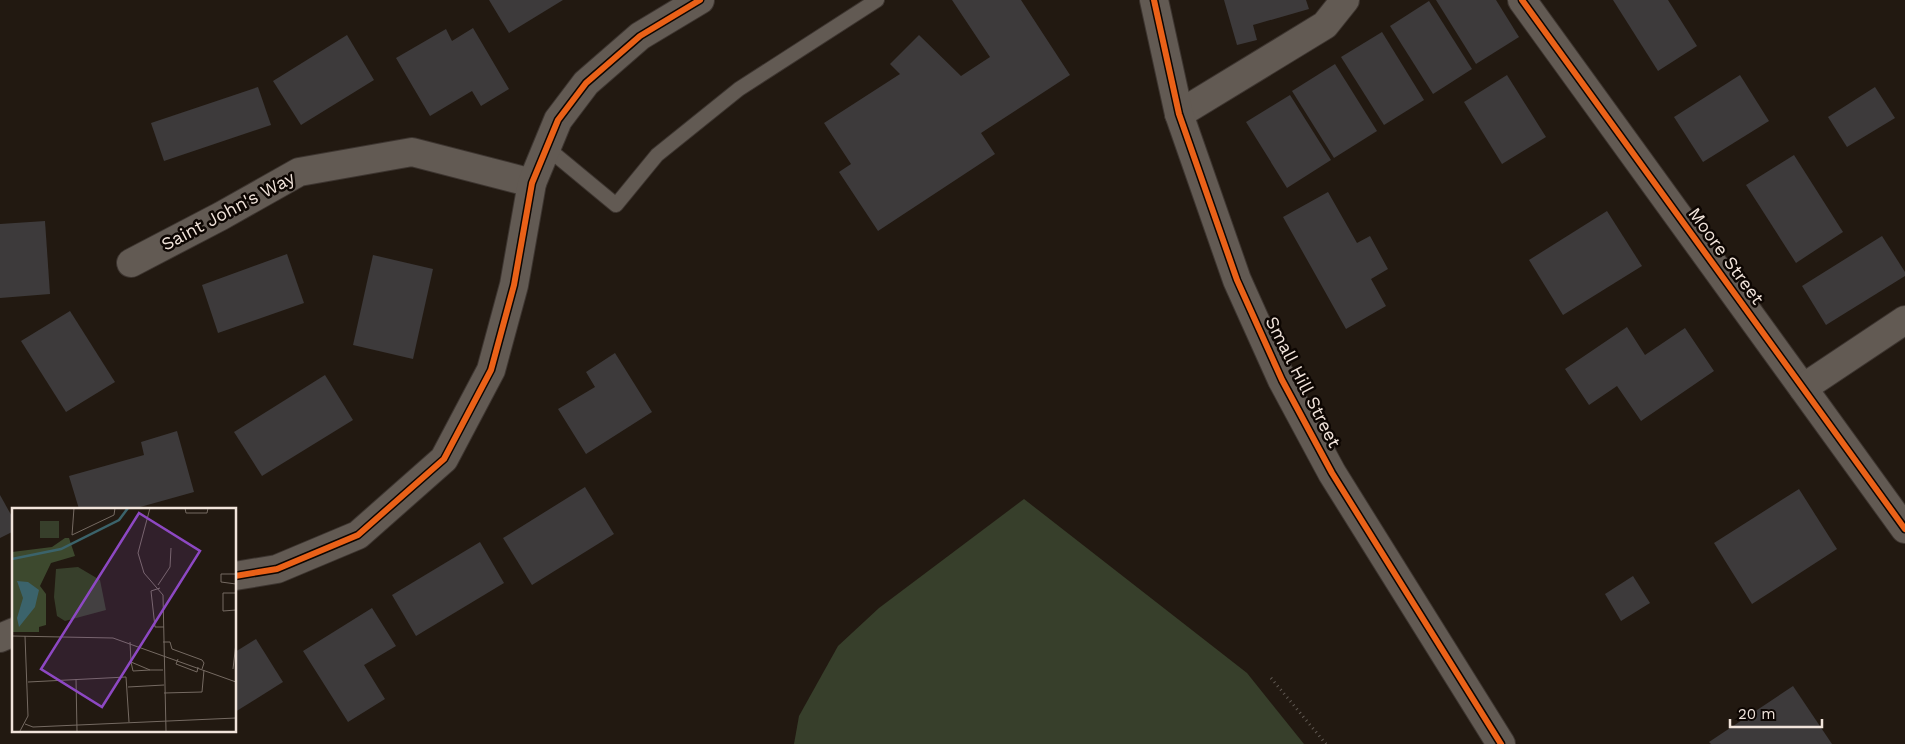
<svg xmlns="http://www.w3.org/2000/svg" width="1905" height="744" font-family="'Work Sans',sans-serif">
	<rect width="100%" height="100%" fill="#221911"/>
	<polygon fill="#373f2b" points="1024,499 1247,673 1304,744 794,744 799,716 838,646 879,608"/>
	<g fill="#3d3a3b">
		<polygon points="489,0 563,0 509,33"/>
		<polygon points="952,0 1021,0 1070,75 981,133 995,154 878,231 839,172 851,164 824,123 900,74 890,64 919,35 961,76 990,57"/>
		<polygon points="1224,0 1306,0 1309,9 1253,25 1257,40 1237,45"/>
		<polygon points="1436,0 1496,0 1519,37 1476,64"/>
		<polygon points="1613,0 1668,0 1697,46 1658,71"/>
		<polygon points="1429,1 1472,69 1433,94 1390,26"/>
		<polygon points="473,28 509,89 481,106 472,91 430,116 396,58 446,29 452,41"/>
		<polygon points="1382,32 1424,100 1384,125 1341,57"/>
		<polygon points="347,35 374,80 301,125 273,81"/>
		<polygon points="1335,64 1377,131 1334,158 1292,91"/>
		<polygon points="1507,75 1546,137 1502,164 1464,102"/>
		<polygon points="1740,75 1769,121 1703,162 1674,117"/>
		<polygon points="258,87 271,125 164,161 151,123"/>
		<polygon points="1875,87 1895,118 1847,147 1828,117"/>
		<polygon points="1290,95 1331,160 1287,188 1246,122"/>
		<polygon points="1794,155 1843,232 1796,263 1746,185"/>
		<polygon points="1328,192 1357,243 1370,236 1388,269 1371,279 1386,306 1346,329 1283,217"/>
		<polygon points="1607,211 1642,266 1563,315 1529,260"/>
		<polygon points="45,221 50,294 0,298 0,224"/>
		<polygon points="1882,236 1905,272 1905,276 1826,325 1802,286"/>
		<polygon points="287,254 304,303 218,333 202,285"/>
		<polygon points="373,255 433,269 413,359 353,345"/>
		<polygon points="70,311 115,382 66,412 21,341"/>
		<polygon points="1627,327 1645,355 1685,328 1714,371 1641,421 1617,386 1589,405 1565,369"/>
		<polygon points="615,353 652,412 586,454 558,409 595,387 586,372"/>
		<polygon points="325,375 353,420 262,476 234,432"/>
		<polygon points="177,431 194,492 133,509 79,509 69,476 144,455 141,442"/>
		<polygon points="585,487 614,534 532,585 503,538"/>
		<polygon points="1799,489 1837,549 1752,604 1714,543"/>
		<polygon points="0,495 14,520 14,531 0,538"/>
		<polygon points="480,542 504,583 416,636 392,595"/>
		<polygon points="1633,576 1650,603 1621,621 1605,594"/>
		<polygon points="372,608 396,646 364,665 385,699 348,722 303,651"/>
		<polygon points="256,639 283,682 235,712 235,652"/>
		<polygon points="1793,686 1832,744 1711,744 1709,742"/>
	</g>
	<g fill="none" stroke-linecap="round" stroke-linejoin="round">
		<defs>
			<polyline id="service" points="546,147 616,205 657,155 739,89 877,0"/>
			<g id="minor">
				<polyline points="1522,0 1905,529"/>
				<polyline points="1179,114 1325,25 1345,0"/>
				<polyline points="131,263 221,216 299,172 412,152 532,183"/>
				<polyline points="1803,388 1905,320"/>
				<polyline points="235,576 277,569 358,535 444,459 491,370 514,285 532,183 558,120 586,83 640,36 700,0"/>
				<polyline points="0,638 14,632"/>
			</g>
			<polyline id="tertiary" points="1154,0 1179,114 1237,280 1282,380 1332,473 1501,744"/>
		</defs>
		<use href="#service" stroke="#3d3530" stroke-width="16"/>
		<use href="#minor" stroke="#3d3530" stroke-width="30"/>
		<use href="#tertiary" stroke="#3d3530" stroke-width="30"/>
		<polyline stroke="#615a53" stroke-width="3" stroke-dasharray="1 4" stroke-linecap="butt" points="1271,678 1326,744"/>
		<use href="#service" stroke="#625a53" stroke-width="14"/>
		<use href="#minor" stroke="#625a53" stroke-width="28"/>
		<use href="#tertiary" stroke="#625a53" stroke-width="28"/>
		<defs>
			<g id="cycleway">
				<polyline points="1154,0 1179,114 1237,280 1282,380 1332,473 1501,744"/>
				<polyline points="1522,0 1905,529"/>
				<polyline points="235,576 277,569 358,535 444,459 491,370 514,285 532,183 558,120 586,83 640,36 700,0"/>
			</g>
		</defs>
		<use href="#cycleway" stroke="#0d0602" stroke-width="9"/>
		<use href="#cycleway" stroke="#ea6118" stroke-width="6"/>
	</g>
	<g text-anchor="middle" stroke-width="5" stroke-linejoin="round" paint-order="stroke">
		<g font-size="18" fill="#f1e4db" stroke="#0d0602">
			<text transform="translate(228 211) rotate(-28)" y="6">Saint John's Way</text>
			<text transform="translate(1726 256) rotate(54)" y="6">Moore Street</text>
			<text transform="translate(1303 382) rotate(63)" y="6">Small Hill Street</text>
		</g>
	</g>
	<g transform="translate(12 508)">
		<rect width="224" height="224" fill="#221911"/>
		<path d="M 28,13 L 47,13 L 47,30 L 28,30 ZM 66,59 L 88,72 L 94,102 L 53,113 L 45,108 L 42,89 L 44,61 Z" fill="#373f2b"/>
		<path d="M 53,30 L 57,30 L 63,48 L 39,55 L 28,78 L 34,86 L 34,117 L 27,119 L 27,124 L 0,124 L 0,44 L 40,39 Z" fill="#3d492e"/>
		<path d="M 5,73 L 16,74 L 27,82 L 23,99 L 7,119 L 5,110 L 11,90 Z" fill="#3b636b"/>
		<path fill="none" stroke="#3b636b" stroke-width="2.5" d="M 0,51 L 49,41 L 107,12 L 116,0"/>
		<path fill="none" stroke="#756a62" stroke-width="1" d="M 62,0 L 60,27 L 102,7 L 103,0M 138,0 L 126,45 L 132,65 L 151,87 L 154,223M 173,0 L 174,5 L 195,5 L 196,0M 224,66 L 209,66 L 209,74 L 224,76M 146,77 L 158,59 L 159,40M 148,80 L 139,83 L 143,119 L 152,119M 224,85 L 211,85 L 211,103 L 224,102M 0,128 L 101,130 L 224,174M 118,134 L 119,154 L 138,162 L 151,162M 151,134 L 158,134 L 160,141 L 190,152 L 192,155 L 190,161M 166,151 L 164,156 L 185,164 L 186,159M 119,154 L 121,163 L 138,162M 221,161 L 224,135M 64,171 L 65,223M 16,174 L 114,169 L 117,214M 116,179 L 152,177M 152,185 L 190,184 L 192,162M 13,216 L 21,219 L 224,210M 8,223 L 16,208 L 13,128"/>
		<path fill="#8d48c3" fill-opacity="0.15" stroke="#8d48c3" stroke-width="2.5" d="M 127,5 L 188,43 L 90,199 L 29,161 Z"/>
		<rect width="224" height="224" fill="none" stroke="#f1e4db" stroke-width="2.5"/>
	</g>
	<path d="M1730 719v8h92v-8" fill="none" stroke="#f1e4db" stroke-width="2.5"/>
	<text x="1738" y="719" font-size="15" fill="#f1e4db" stroke="#0d0602" stroke-width="4" paint-order="stroke">20 m</text>
</svg>
